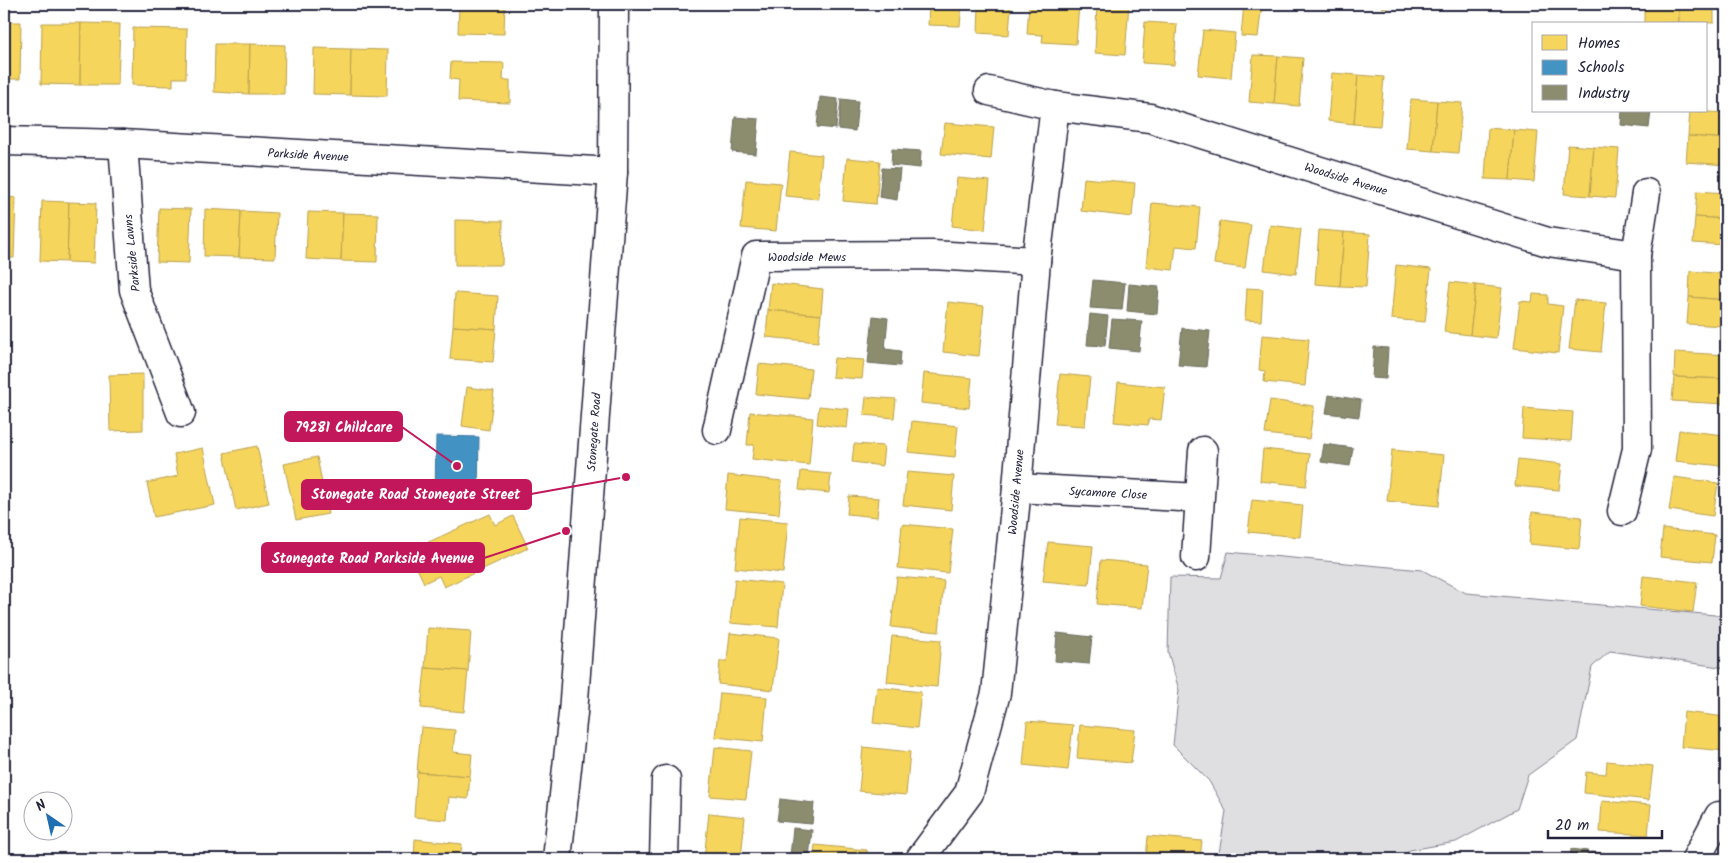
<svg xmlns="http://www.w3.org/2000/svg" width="1730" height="863" font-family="Kalam,sans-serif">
	<rect width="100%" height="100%" fill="#fff"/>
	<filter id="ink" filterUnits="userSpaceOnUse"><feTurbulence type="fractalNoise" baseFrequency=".02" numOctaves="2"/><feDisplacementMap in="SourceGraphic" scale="10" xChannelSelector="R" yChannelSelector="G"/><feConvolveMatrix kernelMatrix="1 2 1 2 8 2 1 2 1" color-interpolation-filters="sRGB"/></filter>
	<g filter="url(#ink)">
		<polygon fill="#dfdfe2" stroke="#80808e" points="1228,552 1422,570 1466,593 1726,616 1726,668 1610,651 1592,667 1577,740 1528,775 1517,809 1456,842 1410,850 1398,859 1218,859 1226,811 1209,781 1173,745 1179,690 1168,652 1170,577 1221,578"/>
		<g fill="#f6d55c" stroke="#b69f52">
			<polygon points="459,4 505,4 504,34 458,33"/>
			<polygon points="929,4 962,4 960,26 928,25"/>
			<polygon points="979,4 1011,4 1009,35 978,33"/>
			<polygon points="1029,4 1079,4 1076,44 1042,42 1043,35 1027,34"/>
			<polygon points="1097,4 1129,4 1125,55 1095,53"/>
			<polygon points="1244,4 1262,4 1258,37 1241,36"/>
			<polygon points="1382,4 1405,4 1405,5 1382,8"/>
			<polygon points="1644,4 1679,4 1679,22 1644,24"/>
			<polygon points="1679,4 1714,4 1714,23 1679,22"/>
			<polygon points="4,22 21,22 20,79 4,79"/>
			<polygon points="1145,22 1177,24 1174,65 1142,63"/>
			<polygon points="42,23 81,23 80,85 41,84"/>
			<polygon points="81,23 120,24 118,85 80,85"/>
			<polygon points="133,28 187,29 186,78 173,78 173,86 132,85"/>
			<polygon points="1203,30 1235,33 1231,78 1198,75"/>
			<polygon points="215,44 250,44 249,94 214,92"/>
			<polygon points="250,44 285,45 284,94 249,94"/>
			<polygon points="314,48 351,49 350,95 313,94"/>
			<polygon points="351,49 388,50 387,96 350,95"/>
			<polygon points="1253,55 1278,56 1274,104 1249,102"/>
			<polygon points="1278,56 1303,58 1299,106 1274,104"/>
			<polygon points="451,62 504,63 503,80 510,80 510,103 458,101 459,80 450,79"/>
			<polygon points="1332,73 1358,75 1354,124 1328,121"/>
			<polygon points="1358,75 1384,77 1380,126 1354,124"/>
			<polygon points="1411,99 1437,101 1433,151 1407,149"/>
			<polygon points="1437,101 1462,103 1458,153 1433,151"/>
			<polygon points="1690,111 1726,113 1726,139 1688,136"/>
			<polygon points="945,123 994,127 991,159 941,154"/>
			<polygon points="1488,128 1514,130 1510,180 1485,179"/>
			<polygon points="1514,130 1538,132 1534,182 1510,180"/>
			<polygon points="1688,136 1726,139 1726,165 1686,162"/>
			<polygon points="1568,145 1594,147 1590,196 1564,194"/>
			<polygon points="1594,147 1619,149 1615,198 1590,196"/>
			<polygon points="790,152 822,155 818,199 785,196"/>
			<polygon points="847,158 880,161 876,204 843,201"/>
			<polygon points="957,178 990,181 985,230 952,226"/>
			<polygon points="1084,178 1135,183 1132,217 1081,211"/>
			<polygon points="746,180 781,183 776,231 741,228"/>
			<polygon points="1697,191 1726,193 1726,219 1695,217"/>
			<polygon points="4,197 16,198 14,258 4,258"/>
			<polygon points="42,201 69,202 67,262 40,261"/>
			<polygon points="69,202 96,203 94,263 67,262"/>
			<polygon points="1152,203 1200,207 1196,248 1176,246 1173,270 1146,267"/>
			<polygon points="159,208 191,209 189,263 157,262"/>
			<polygon points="205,209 241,211 239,257 204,256"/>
			<polygon points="241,211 277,213 275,258 239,257"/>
			<polygon points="308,212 343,213 341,261 306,259"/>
			<polygon points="343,213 378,214 377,262 341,261"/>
			<polygon points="1695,217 1726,219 1726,245 1693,243"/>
			<polygon points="455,220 503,221 502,265 455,265"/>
			<polygon points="1220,221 1251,225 1245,268 1214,264"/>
			<polygon points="1270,225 1301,229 1296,274 1264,270"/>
			<polygon points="1319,230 1344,232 1340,286 1315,284"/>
			<polygon points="1344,232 1370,234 1366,287 1340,286"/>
			<polygon points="1396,265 1431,269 1425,322 1391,319"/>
			<polygon points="1690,271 1726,274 1726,300 1689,297"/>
			<polygon points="1450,282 1476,285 1470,335 1444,332"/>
			<polygon points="771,283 823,289 821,315 768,310"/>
			<polygon points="1476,285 1502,288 1496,338 1470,335"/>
			<polygon points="1247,288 1263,289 1261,321 1245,320"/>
			<polygon points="455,293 498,296 496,329 453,326"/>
			<polygon points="1533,294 1548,295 1548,304 1563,306 1558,353 1514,348 1520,301 1532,302"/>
			<polygon points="1689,297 1726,300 1726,326 1687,324"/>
			<polygon points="1575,300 1606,303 1601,352 1569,349"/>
			<polygon points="948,302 984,306 979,356 943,352"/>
			<polygon points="768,310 821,315 818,342 766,337"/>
			<polygon points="453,326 496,329 493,362 450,359"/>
			<polygon points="1262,335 1309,339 1305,386 1264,382 1265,371 1259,370"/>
			<polygon points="1675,352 1726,355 1726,379 1674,377"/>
			<polygon points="834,358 864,360 862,379 832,377"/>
			<polygon points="759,364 811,369 808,399 756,394"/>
			<polygon points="924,373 972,378 969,408 921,403"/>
			<polygon points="143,374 143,430 110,431 109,375"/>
			<polygon points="1060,374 1090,377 1085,426 1055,424"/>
			<polygon points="1674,377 1726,379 1725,404 1672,401"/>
			<polygon points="1118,382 1165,387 1161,420 1149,419 1148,425 1114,422"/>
			<polygon points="467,387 494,391 489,430 462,426"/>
			<polygon points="866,397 896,399 894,418 864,415"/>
			<polygon points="1270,400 1314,406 1309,439 1265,434"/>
			<polygon points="819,406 849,409 847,428 817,424"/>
			<polygon points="1524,408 1573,412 1571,441 1522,438"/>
			<polygon points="750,412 813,418 809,465 752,459 754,445 747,445"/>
			<polygon points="912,421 958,426 955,457 908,452"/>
			<polygon points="1679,430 1725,435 1722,466 1675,461"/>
			<polygon points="854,444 884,446 882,466 852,462"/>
			<polygon points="257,446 269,503 236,510 224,453"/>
			<polygon points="203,448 215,505 154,517 147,483 178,476 174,454"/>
			<polygon points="1263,449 1310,454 1306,486 1260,481"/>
			<polygon points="1392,450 1444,455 1439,506 1387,501"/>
			<polygon points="317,457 328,514 296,520 284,464"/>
			<polygon points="1518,459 1562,464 1559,490 1515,486"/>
			<polygon points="801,471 831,474 829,493 799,490"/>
			<polygon points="907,472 954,476 951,510 903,505"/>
			<polygon points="728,475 782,481 779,514 725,509"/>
			<polygon points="1674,477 1718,483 1713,516 1669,510"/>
			<polygon points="849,496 879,498 877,517 847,514"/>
			<polygon points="1252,500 1303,505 1300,537 1248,532"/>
			<polygon points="1532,512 1582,517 1579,549 1529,544"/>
			<polygon points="490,514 495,525 513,516 528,548 444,587 439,576 424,583 409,551"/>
			<polygon points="740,517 788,522 783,573 735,568"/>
			<polygon points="902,524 953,529 948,573 898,568"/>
			<polygon points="1663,529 1715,535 1712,562 1660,557"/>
			<polygon points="1048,542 1093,546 1089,585 1043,581"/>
			<polygon points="1101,560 1147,564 1142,608 1097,604"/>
			<polygon points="1643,576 1697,582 1693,612 1640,606"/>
			<polygon points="897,577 944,581 939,632 891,627"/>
			<polygon points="735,579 782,584 778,627 730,623"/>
			<polygon points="428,628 471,631 468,671 425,668"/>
			<polygon points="730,633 779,638 773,690 718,684 720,661 727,661"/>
			<polygon points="892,636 941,640 937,687 887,682"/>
			<polygon points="425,668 468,671 464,712 421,708"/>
			<polygon points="877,687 921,692 917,728 873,723"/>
			<polygon points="720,693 767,697 763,742 715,737"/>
			<polygon points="1684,712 1726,717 1726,751 1681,747"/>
			<polygon points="1027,721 1073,725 1068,770 1023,765"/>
			<polygon points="1080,725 1135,730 1131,763 1077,758"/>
			<polygon points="421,727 455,730 453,752 472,754 470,776 417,772"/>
			<polygon points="715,747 751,751 746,799 710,796"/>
			<polygon points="863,747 910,752 906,795 859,791"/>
			<polygon points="1607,761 1653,766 1649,800 1584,793 1586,772 1606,774"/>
			<polygon points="417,772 470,776 468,799 449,797 447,820 414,817"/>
			<polygon points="1602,801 1651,805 1648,835 1600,832"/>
			<polygon points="709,813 745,817 741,859 704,859"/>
			<polygon points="1148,836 1202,841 1200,859 1146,859"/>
			<polygon points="415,839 462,844 460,859 414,859"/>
			<polygon points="815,845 867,850 867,859 813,859"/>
		</g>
		<polygon fill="#4393c3" stroke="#39719a" points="436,436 479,437 478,497 435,496"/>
		<g fill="#8c8c6e" stroke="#6c6c5f">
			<polygon points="820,97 838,99 836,129 817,127"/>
			<polygon points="841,99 858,101 855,131 838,129"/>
			<polygon points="1622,111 1651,111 1649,128 1621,125"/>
			<polygon points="735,117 759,119 756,154 732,152"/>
			<polygon points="892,149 921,151 920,168 891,165"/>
			<polygon points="882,168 900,169 897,200 879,197"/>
			<polygon points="1093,280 1125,283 1122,310 1090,308"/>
			<polygon points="1129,284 1159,287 1157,314 1127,311"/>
			<polygon points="1090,314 1108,316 1105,346 1087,345"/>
			<polygon points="873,316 888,318 885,349 901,351 900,366 868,363"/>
			<polygon points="1112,319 1142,321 1139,351 1109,348"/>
			<polygon points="1182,328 1210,331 1206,367 1178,365"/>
			<polygon points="1374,347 1388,348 1386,379 1372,378"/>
			<polygon points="1329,395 1361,400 1359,417 1326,413"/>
			<polygon points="1324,444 1353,448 1350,466 1321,462"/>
			<polygon points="1057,633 1092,637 1089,664 1055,661"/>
			<polygon points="780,799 814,803 812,824 777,821"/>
			<polygon points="793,828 812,830 809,858 790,856"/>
			<polygon points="1571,849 1588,851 1587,859 1570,859"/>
			<polygon points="1590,852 1605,853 1604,859 1589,859"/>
		</g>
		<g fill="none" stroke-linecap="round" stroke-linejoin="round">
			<defs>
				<g id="minor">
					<polyline points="989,91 1055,106 1150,118 1548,242 1636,255"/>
					<polyline points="4,141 123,144 613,172"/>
					<polyline points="123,144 134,290 181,413"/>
					<polyline points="717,430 756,256 932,255 1036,261"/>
					<polyline points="1017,488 1199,498"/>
					<polyline points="1622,511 1637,449 1636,255 1646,193"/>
					<polyline points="1196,557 1203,451"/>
					<polyline points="664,859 666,780"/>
					<polyline points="920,859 969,793 996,693 1017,488 1036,261 1055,106"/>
					<polyline points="1696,859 1719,816"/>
				</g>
				<polyline id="major" points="557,859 573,713 613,172 614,4"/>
			</defs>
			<use href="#minor" stroke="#22223b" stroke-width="31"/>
			<use href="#major" stroke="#22223b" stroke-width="31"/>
			<use href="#minor" stroke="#fff" stroke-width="28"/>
			<use href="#major" stroke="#fff" stroke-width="28"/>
		</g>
	</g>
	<g text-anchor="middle" stroke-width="5" stroke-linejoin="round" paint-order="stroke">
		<g font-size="12" fill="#22223b" stroke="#fff">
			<text transform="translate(308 155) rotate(3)" y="4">Parkside Avenue</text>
			<text transform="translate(1346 179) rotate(17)" y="4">Woodside Avenue</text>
			<text transform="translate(132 253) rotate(-96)" y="4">Parkside Lawns</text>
			<text x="807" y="261">Woodside Mews</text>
			<text transform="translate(594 432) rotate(-86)" y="4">Stonegate Road</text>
			<text transform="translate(1016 492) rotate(-85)" y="4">Woodside Avenue</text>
			<text transform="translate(1108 493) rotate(3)" y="4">Sycamore Close</text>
		</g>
	</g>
	<path fill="none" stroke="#c2185b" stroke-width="2" d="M457 466L402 427M626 477L531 494M566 531L484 558"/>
	<g fill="#c2185b" stroke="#fff" stroke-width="2">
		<circle cx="457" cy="466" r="5"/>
		<circle cx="626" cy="477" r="5"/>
		<circle cx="566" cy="531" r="5"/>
	</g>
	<g fill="#c2185b" stroke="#c2185b" stroke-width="2">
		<rect x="285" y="412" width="117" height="29" rx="5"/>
		<rect x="302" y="480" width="229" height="29" rx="5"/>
		<rect x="262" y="543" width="222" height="29" rx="5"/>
	</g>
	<g font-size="14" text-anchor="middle" font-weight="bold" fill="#fff">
		<text x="344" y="432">79281 Childcare</text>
		<text x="416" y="499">Stonegate Road Stonegate Street</text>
		<text x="373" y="563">Stonegate Road Parkside Avenue</text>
	</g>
	<rect width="1730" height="863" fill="none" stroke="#fff" stroke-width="20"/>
	<rect x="10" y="10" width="1710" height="843" fill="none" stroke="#22223b" stroke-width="2" filter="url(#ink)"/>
	<rect x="1532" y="22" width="175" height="90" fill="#ffffff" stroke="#a7a7b1"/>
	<rect x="1542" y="35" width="25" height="15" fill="#f6d55c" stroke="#a7a7b1"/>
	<text x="1578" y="48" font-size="15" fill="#22223b">Homes</text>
	<rect x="1542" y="60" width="25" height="15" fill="#4393c3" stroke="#a7a7b1"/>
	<text x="1578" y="72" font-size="15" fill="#22223b">Schools</text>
	<rect x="1542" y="85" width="25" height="15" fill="#8c8c6e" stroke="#a7a7b1"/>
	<text x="1578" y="98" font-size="15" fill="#22223b">Industry</text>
	<g transform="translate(48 816) rotate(326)"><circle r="24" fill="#ffffff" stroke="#a7a7b1"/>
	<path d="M0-4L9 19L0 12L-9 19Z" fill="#1f6fb2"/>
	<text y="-8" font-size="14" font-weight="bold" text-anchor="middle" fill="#22223b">N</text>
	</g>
	<path d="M1548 830v8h114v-8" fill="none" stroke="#22223b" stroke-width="2.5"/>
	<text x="1555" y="830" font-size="15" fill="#22223b" stroke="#ffffff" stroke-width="4" paint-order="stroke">20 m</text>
</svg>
